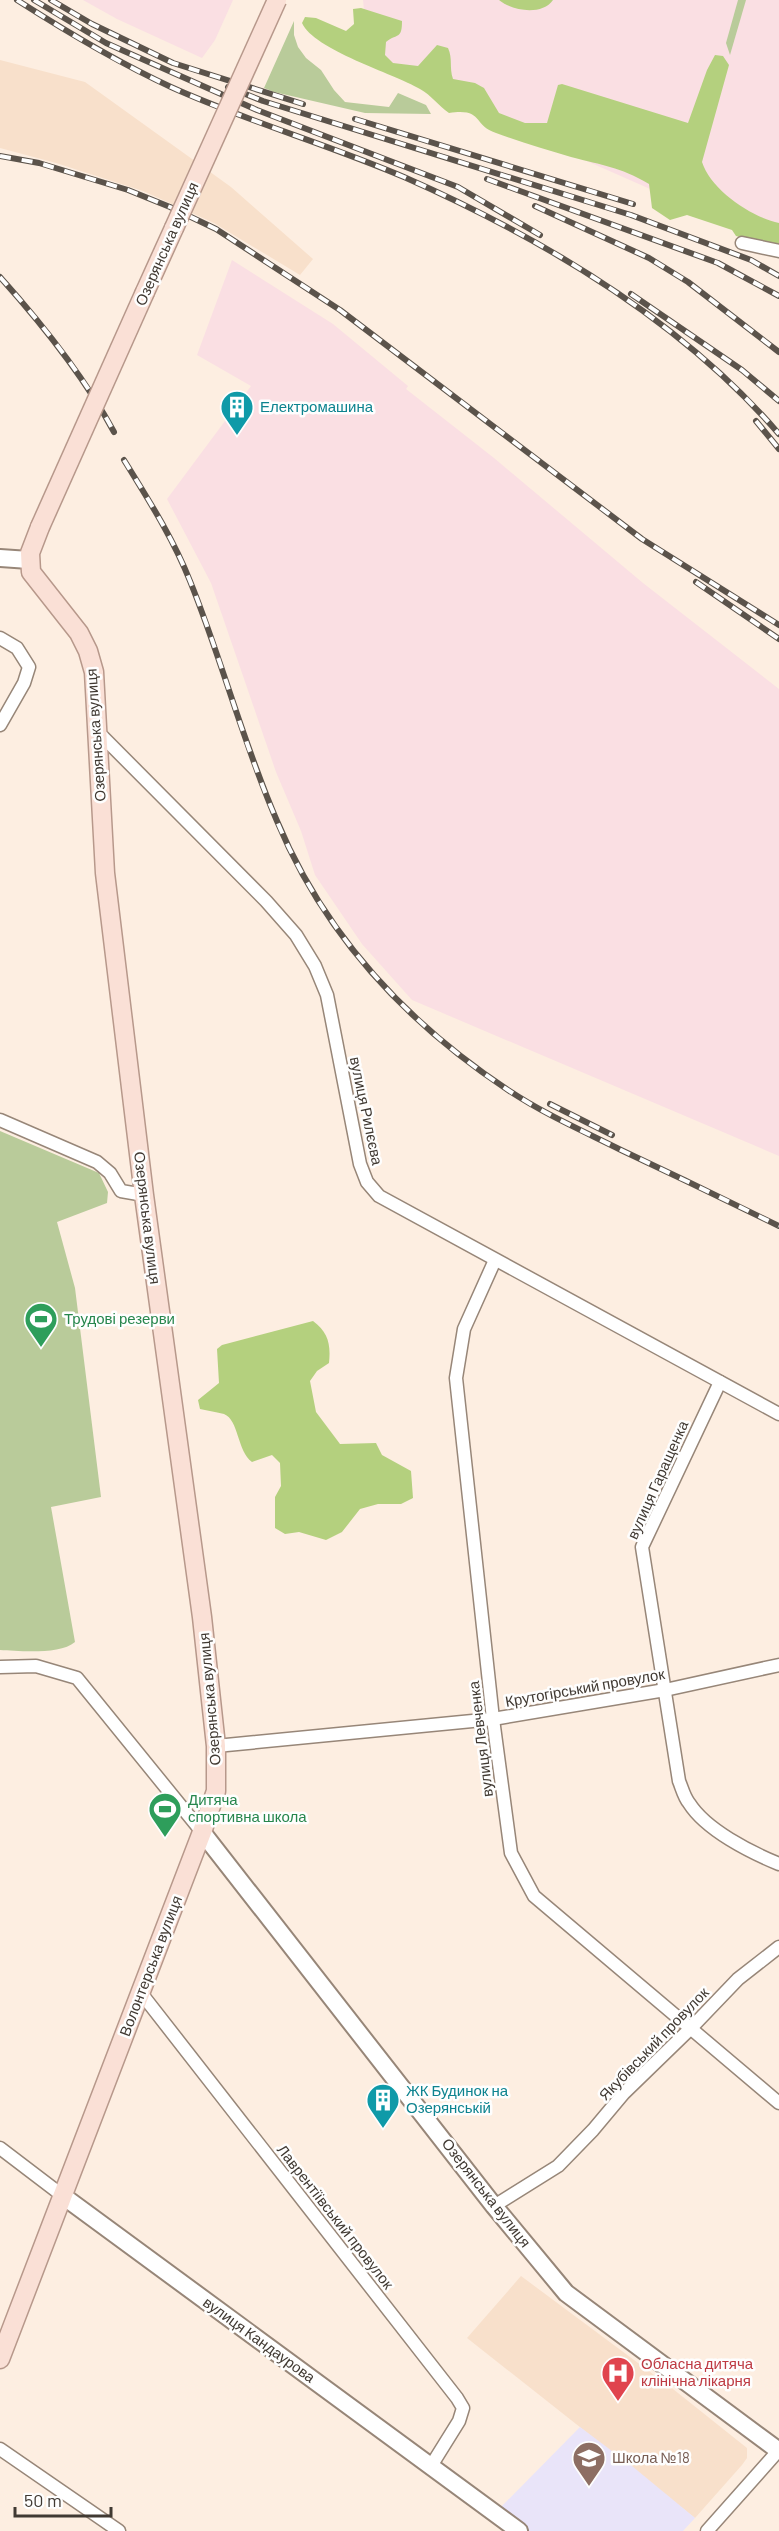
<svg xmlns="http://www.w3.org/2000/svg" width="779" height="2531" font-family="Barlow,sans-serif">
	<rect width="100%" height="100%" fill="#fdeee1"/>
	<g fill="#f8e0cb">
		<polygon points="0,60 85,82 231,187 313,259 300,275 214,223 143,191 56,163 0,148"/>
		<polygon points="521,2276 673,2389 747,2448 747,2458 742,2465 695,2518 467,2338"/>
	</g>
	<g fill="#fadfe3">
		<polygon points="83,0 233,0 215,40 202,58 117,19"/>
		<polygon points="363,0 779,0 779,246 374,67 365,19"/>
		<polygon points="232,260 333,324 408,386 406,389 494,458 643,583 779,689 779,1156 412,1000 362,944 315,875 301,831 276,772 211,583 167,499 251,386 197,355"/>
	</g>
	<polygon fill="#e9e4f9" points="580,2427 632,2466 695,2518 683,2531 528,2531 499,2509"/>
	<g fill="#b9cb9a">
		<polygon points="738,0 746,0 730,55 726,43"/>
		<polygon points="294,21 294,35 298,47 306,58 321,70 334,90 345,102 389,107 398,93 426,105 431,114 365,113 274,92 264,88"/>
		<path d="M 0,1131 L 99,1173 L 108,1192 L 107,1203 L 57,1222 L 75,1288 L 101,1497 L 51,1507 L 75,1642 C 60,1655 19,1651 0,1650 Z"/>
	</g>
	<g fill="#b4d07e">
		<path d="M 499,0 L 553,0 C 542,16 512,11 499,0 Z"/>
		<path d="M 361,8 L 402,21 C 402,40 397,33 386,42 L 385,55 L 393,63 L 418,66 L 437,45 L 448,48 C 453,59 449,67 453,79 L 475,83 L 484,88 L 499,113 L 525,123 L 547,123 L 558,85 L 562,84 L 688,123 L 707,70 L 715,55 L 723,56 L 729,65 L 702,162 C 711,190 751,217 779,223 L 779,248 L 736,236 L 732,230 L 687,215 L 670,220 L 652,208 L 649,184 C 618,166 604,166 571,157 C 546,150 520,142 496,133 C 472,125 484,108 449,113 C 439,106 431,95 420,89 C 393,73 314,50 302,23 L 305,17 L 316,18 L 346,31 L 354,24 L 353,9 Z"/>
		<path d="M 313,1321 C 328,1332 331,1344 329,1363 L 317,1371 L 310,1381 L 316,1412 L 340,1444 L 376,1443 L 382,1455 L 411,1471 L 413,1498 L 401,1504 L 378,1504 L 360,1509 L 342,1532 L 326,1540 L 299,1532 L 285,1534 L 275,1528 L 275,1497 L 281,1486 L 280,1463 L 272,1455 L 252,1462 C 237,1451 239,1420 224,1414 C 217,1412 208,1411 200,1409 L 198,1400 L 219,1383 L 217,1349 L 222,1345 Z"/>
	</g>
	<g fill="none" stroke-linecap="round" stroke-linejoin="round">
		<defs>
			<g id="street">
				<polyline points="742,243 779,251"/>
				<polyline points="0,638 17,648 29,667 24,683 0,725"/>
				<polyline points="98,732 266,901 296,935 315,966 327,995 360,1164 367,1182 379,1196 779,1414"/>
				<polyline points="0,1120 97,1162 110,1173 121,1191 144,1195"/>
				<polyline points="495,1260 464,1329 456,1378 493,1719 511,1853 534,1896 779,2103"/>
				<path d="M 720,1382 L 642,1547 L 679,1781 C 682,1788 684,1797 689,1803 C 706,1830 750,1852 779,1864"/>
				<polyline points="0,1667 36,1666 77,1678 202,1832"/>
				<polyline points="216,1746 493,1719 665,1690 779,1665"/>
				<polyline points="141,1993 457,2398 463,2408 459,2421 431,2466"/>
				<polyline points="0,2148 63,2196"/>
				<polyline points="494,2206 558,2166 593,2130 624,2093 692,2027 738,1979 779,1947"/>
				<polyline points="0,2449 119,2531"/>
				<polyline points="707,2531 779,2450"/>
			</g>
			<g id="secondary">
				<polyline points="0,558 29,560"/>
				<polyline points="202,1832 494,2206 566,2293 779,2451"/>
				<polyline points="63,2196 519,2531"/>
			</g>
			<g id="primary">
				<polyline points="145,292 174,228"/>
				<polyline points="0,2359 202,1832 216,1791 216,1746 202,1617 144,1195 105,873 94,672 88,651 79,633 31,572 30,553 40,527"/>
			</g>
		</defs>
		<use href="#street" stroke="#978678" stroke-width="15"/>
		<use href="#secondary" stroke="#978678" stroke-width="20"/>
		<use href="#primary" stroke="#b7988b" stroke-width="21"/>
		<use href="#street" stroke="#fff" stroke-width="12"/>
		<use href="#secondary" stroke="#fff" stroke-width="16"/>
		<use href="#primary" stroke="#fae0d6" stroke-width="18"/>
		<defs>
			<g id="rail">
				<path d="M 17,0 C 67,32 117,62 171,87 C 246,121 327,144 404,177 C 540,237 681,320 779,434"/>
				<polyline points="34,0 106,43 133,55 257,110 458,187 540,235"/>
				<polyline points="51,0 92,24 173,63 303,104"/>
				<polyline points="228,87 263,101 631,215 751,260 779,276"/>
				<polyline points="355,119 633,204"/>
				<polyline points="0,156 39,163 128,190 170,207 216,229 340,310 642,539 779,625"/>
				<polyline points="487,179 718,263 779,296"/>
				<polyline points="535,206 649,258 688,282 779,352"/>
				<path d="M 0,277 C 43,325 84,376 114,432"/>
				<polyline points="631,294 742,370 779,401"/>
				<polyline points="756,421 779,449"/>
				<path d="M 124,460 C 148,499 173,538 190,581 C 222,660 243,743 277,821 C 324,934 407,1023 508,1090 C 544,1114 583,1131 621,1150 C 674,1175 726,1200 779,1226"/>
				<polyline points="696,582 779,639"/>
				<polyline points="550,1104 612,1135"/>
			</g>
		</defs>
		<use href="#rail" stroke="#5b534b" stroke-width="6"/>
		<use href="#rail" stroke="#fefefe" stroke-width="4" stroke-dasharray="11" stroke-linecap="butt"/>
		<defs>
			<g id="primary-bridge">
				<polyline points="174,228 277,0"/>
				<polyline points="40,527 145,292"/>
			</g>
		</defs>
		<use href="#primary-bridge" stroke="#b7988b" stroke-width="21" stroke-linecap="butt"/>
		<use href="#primary-bridge" stroke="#fae0d6" stroke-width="18"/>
	</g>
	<defs>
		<symbol id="building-pin" viewBox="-11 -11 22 30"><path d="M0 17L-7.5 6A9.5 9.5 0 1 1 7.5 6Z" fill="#0f9aa8" stroke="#fefefe"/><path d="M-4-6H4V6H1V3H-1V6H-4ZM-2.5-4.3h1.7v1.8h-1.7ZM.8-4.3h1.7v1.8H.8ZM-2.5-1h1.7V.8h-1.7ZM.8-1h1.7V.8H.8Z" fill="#fff"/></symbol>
		<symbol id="stadium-pin" viewBox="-11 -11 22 30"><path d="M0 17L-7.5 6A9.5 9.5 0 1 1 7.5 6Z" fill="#2e9e5b" stroke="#fefefe"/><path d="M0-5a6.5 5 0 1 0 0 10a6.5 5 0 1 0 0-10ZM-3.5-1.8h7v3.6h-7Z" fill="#fff"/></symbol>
		<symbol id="hospital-pin" viewBox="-11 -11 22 30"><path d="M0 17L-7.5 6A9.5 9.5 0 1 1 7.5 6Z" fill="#e0444e" stroke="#fefefe"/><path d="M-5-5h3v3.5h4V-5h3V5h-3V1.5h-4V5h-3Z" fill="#fff"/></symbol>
		<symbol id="school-pin" viewBox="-11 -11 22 30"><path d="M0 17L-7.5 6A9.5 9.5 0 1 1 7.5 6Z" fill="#8d6e63" stroke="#fefefe"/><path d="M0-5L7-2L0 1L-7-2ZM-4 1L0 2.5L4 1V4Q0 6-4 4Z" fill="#fff"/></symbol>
	</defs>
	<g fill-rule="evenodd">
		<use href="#building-pin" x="218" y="388" width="38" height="52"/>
		<use href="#stadium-pin" x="22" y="1300" width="38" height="52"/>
		<use href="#stadium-pin" x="146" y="1790" width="38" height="52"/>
		<use href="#building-pin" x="364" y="2081" width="38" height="52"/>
		<use href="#hospital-pin" x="599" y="2354" width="38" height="52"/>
		<use href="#school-pin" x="570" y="2439" width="38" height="52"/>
	</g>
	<g text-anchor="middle" stroke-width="5" stroke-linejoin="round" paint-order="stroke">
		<g font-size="15" fill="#403932" stroke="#fefefe">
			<text transform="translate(167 244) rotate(-66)" y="5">Озерянська вулиця</text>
			<text transform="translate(96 735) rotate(-94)" y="5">Озерянська вулиця</text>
			<text transform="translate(366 1111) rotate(78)" y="5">вулиця Рилєєва</text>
			<text transform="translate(147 1218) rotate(83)" y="5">Озерянська вулиця</text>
			<text transform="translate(658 1480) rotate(-66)" y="5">вулиця Гаращенка</text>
			<text transform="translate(585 1688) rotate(-10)" y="5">Крутогірський провулок</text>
			<text transform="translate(210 1699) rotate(-95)" y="5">Озерянська вулиця</text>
			<text transform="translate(481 1739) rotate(-97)" y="5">вулиця Левченка</text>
			<text transform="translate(151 1966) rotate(-69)" y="5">Волонтерська вулиця</text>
			<text transform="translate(654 2044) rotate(-46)" y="5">Якубівський провулок</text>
			<text transform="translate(486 2193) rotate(52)" y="5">Озерянська вулиця</text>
			<text transform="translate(335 2217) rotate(52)" y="5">Лаврентіївський провулок</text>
			<text transform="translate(259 2340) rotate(36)" y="5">вулиця Кандаурова</text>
		</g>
		<g font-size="15" fill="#0d838f" stroke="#fefefe" text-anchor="start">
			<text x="260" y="412">Електромашина</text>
			<text x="406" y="2096">ЖК Будинок на<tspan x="406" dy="17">Озерянській</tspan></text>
		</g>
		<g font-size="15" fill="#27864d" stroke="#fefefe" text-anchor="start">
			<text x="64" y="1324">Трудові резерви</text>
			<text x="188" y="1805">Дитяча<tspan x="188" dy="17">спортивна школа</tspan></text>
		</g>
		<g font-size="15" fill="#be3a42" stroke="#fefefe" text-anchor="start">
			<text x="641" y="2369">Обласна дитяча<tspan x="641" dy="17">клінічна лікарня</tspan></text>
		</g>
		<g font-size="15" fill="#785e54" stroke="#fefefe" text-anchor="start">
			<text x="612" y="2463">Школа №18</text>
		</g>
	</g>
	<path d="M15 2507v9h96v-9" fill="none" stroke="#403932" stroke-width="3"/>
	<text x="24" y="2507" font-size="18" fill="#403932" stroke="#fefefe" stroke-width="4.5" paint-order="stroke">50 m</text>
</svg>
